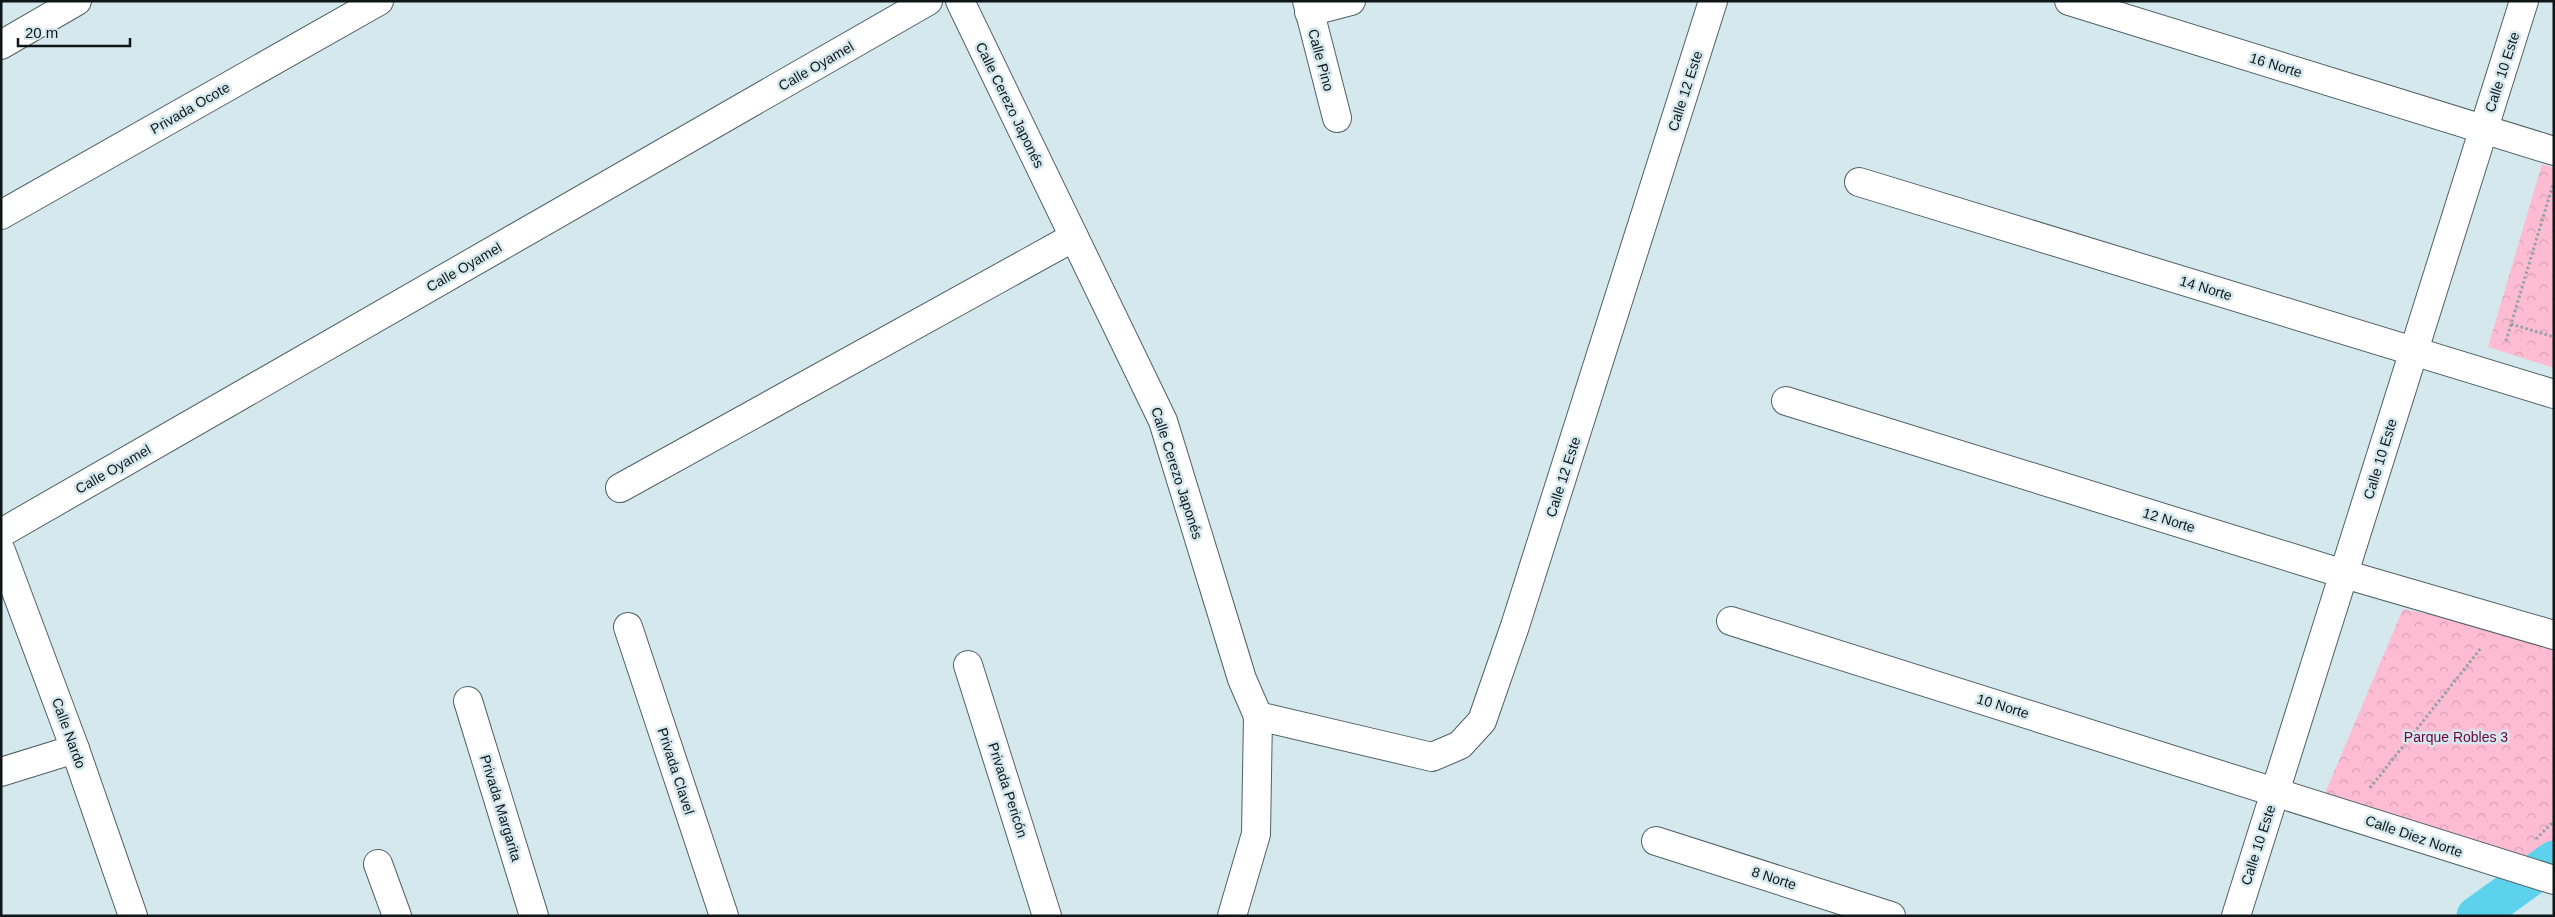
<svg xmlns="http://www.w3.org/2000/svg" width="2555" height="917" font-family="Helvetica,sans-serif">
	<defs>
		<pattern id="forest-crowns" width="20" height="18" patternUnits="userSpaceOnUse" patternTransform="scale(1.25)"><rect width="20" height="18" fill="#febcd3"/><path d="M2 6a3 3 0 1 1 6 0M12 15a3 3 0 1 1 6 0" fill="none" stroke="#d8a1b4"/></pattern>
	</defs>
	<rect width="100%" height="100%" fill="#d4e8ee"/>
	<g fill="url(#forest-crowns)">
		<polygon points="2542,164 2554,168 2554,368 2488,347"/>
		<polygon points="2403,609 2496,628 2554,647 2554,874 2323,798"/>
	</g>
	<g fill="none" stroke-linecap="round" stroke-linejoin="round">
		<polyline stroke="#5dd2ed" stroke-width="39" points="2476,916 2554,860"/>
		<defs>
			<g id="minor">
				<polyline points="960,1 1163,421 1242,679 1258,716 1256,834 1232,916"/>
				<polyline points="1307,1 1337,118"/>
				<polyline points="2069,1 2554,151"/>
				<polyline points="1309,12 1351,1"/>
				<polyline points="1,45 77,1"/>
				<polyline points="1859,182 2554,394"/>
				<polyline points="1,215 379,1"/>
				<polyline points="1786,401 2344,574 2554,635"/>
				<polyline points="620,488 1074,237"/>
				<polyline points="1,533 928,1"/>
				<polyline points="1,551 75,749 133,916"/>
				<polyline points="1731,621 2554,880"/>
				<polyline points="628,627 724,916"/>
				<polyline points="968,665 1047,916"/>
				<polyline points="468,701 534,916"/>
				<polyline points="1258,716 1432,757 1460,745 1482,721 1515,626 1713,1"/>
				<polyline points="1,772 75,749"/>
				<polyline points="1656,841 1891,916"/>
				<polyline points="378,864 397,916"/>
				<polyline points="2236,916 2524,1"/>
			</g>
		</defs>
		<use href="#minor" stroke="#4f6166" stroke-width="30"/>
		<g stroke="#92a2a6" stroke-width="3" stroke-dasharray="2.5 2.5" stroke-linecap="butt">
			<polyline points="2511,324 2554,337"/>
			<polyline points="2506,341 2553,184"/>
			<polyline points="2370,788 2481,648"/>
			<polyline points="2536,839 2554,821"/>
		</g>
		<use href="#minor" stroke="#fff" stroke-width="28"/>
	</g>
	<g text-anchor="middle" stroke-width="5" stroke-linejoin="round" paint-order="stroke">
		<g font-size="14" fill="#0f1618" stroke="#d4e8ee">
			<text transform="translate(1321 60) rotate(75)" y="5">Calle Pino</text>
			<text transform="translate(2276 65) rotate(17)" y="5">16 Norte</text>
			<text transform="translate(816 66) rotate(-30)" y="5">Calle Oyamel</text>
			<text transform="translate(2502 72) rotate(-72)" y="5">Calle 10 Este</text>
			<text transform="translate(1685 91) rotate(-72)" y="5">Calle 12 Este</text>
			<text transform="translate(1010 105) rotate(64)" y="5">Calle Cerezo Japonés</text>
			<text transform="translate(190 108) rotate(-30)" y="5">Privada Ocote</text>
			<text transform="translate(464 267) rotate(-30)" y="5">Calle Oyamel</text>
			<text transform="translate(2206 288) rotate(17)" y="5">14 Norte</text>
			<text transform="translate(2380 459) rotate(-73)" y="5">Calle 10 Este</text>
			<text transform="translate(113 469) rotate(-30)" y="5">Calle Oyamel</text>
			<text transform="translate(1177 473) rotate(72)" y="5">Calle Cerezo Japonés</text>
			<text transform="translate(1563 477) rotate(-72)" y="5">Calle 12 Este</text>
			<text transform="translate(2169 520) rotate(17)" y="5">12 Norte</text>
			<text transform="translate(2003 706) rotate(17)" y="5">10 Norte</text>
			<text transform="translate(69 733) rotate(70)" y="5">Calle Nardo</text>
			<text transform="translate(676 771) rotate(72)" y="5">Privada Clavel</text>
			<text transform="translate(1008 790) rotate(72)" y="5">Privada Pericón</text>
			<text transform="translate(501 808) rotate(73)" y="5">Privada Margarita</text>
			<text transform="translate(2414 836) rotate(19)" y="5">Calle Diez Norte</text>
			<text transform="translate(2258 845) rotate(-72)" y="5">Calle 10 Este</text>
			<text transform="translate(1774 878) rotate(18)" y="5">8 Norte</text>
		</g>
		<g font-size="14" fill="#6e033d" stroke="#d4e8ee">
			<text x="2456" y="742">Parque Robles 3</text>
		</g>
	</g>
	<rect width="2555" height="917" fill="none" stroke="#0f1618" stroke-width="5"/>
	<path d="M18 38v8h112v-8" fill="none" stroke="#0f1618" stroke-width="2.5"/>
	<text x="25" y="38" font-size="15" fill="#0f1618" stroke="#d4e8ee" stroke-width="4" paint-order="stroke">20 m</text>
</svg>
